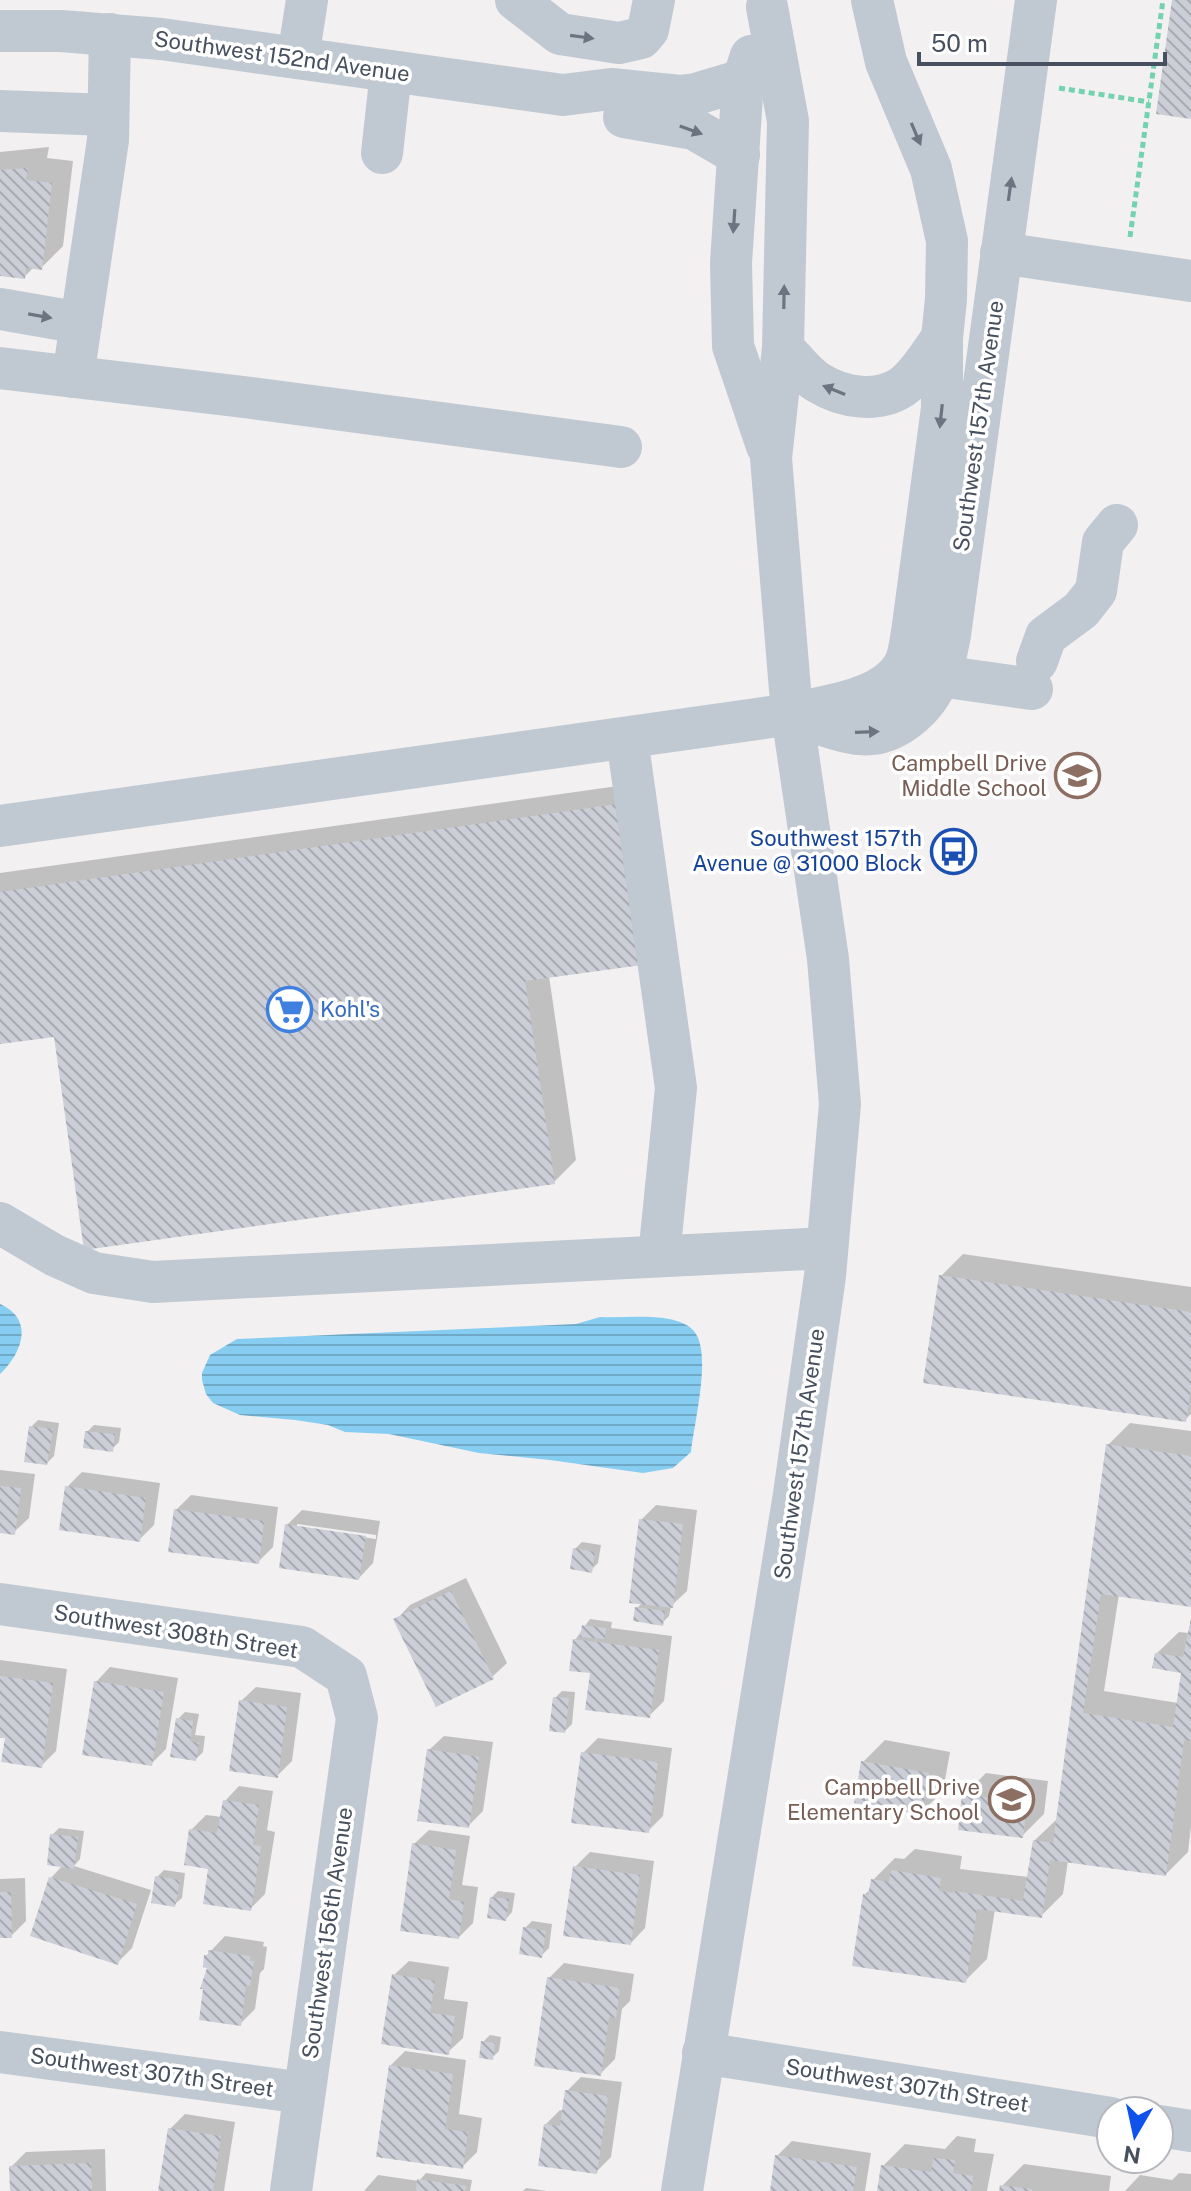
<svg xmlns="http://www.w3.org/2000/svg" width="1191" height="2191" font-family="'Public Sans',sans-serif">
	<defs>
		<pattern id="water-rules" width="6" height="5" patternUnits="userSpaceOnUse" patternTransform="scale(2)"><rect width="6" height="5" fill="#87cdf1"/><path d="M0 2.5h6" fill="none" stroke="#70a9c6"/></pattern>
		<pattern id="building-back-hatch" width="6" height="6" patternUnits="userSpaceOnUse" patternTransform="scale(2)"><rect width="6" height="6" fill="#cbced6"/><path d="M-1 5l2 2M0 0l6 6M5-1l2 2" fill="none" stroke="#a7aab1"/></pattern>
	</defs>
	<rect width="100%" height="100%" fill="#f2f0f0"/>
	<g fill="url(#water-rules)">
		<path d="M 0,1304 C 34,1319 23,1352 0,1374 Z"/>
		<path d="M 600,1317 C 622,1318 647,1315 669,1319 C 679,1321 691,1325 696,1334 C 711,1358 694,1423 691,1452 L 673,1468 L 643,1473 L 550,1460 L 479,1453 L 389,1434 L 345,1432 L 328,1425 L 295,1420 L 240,1415 L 213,1403 L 206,1394 L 202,1380 L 202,1373 L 210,1355 L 237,1339 L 576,1324 Z"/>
	</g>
	<g fill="#0003" fill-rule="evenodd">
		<polygon points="49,147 47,158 73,161 63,246 41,268 34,267 24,277 0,274 0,152"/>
		<polygon points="639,783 549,976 576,1160 554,1182 56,1035 0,1042 0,873"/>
		<polygon points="963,1254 1191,1287 1191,1414 1185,1420 941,1276"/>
		<polygon points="38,1420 59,1423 54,1456 47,1463 31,1427"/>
		<polygon points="1130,1423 1191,1431 1191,1605 1119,1594 1104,1691 1178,1703 1183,1671 1156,1654 1179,1632 1189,1633 1191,1619 1191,1826 1188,1852 1166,1874 1068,1861 1063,1894 1041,1916 995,1909 987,1959 965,1981 864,1895 872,1888 873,1880 895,1858 904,1859 915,1849 962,1856 960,1869 1029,1877 1034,1841 1057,1819 1108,1445"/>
		<polygon points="94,1425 121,1428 119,1442 112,1449 87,1432"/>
		<polygon points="0,1470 35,1474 29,1518 14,1532 0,1531"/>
		<polygon points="82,1472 160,1483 154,1525 139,1540 67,1487"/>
		<polygon points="191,1495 278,1507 273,1547 258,1562 176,1510"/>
		<polygon points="656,1505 697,1510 687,1591 671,1606 669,1616 662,1623 637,1608 643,1602 641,1520"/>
		<path d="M 302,1510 L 380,1521 L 373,1563 L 359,1578 L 287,1525 ZM 297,1524 L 376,1535 L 376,1539 L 297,1528 Z"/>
		<polygon points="582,1542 601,1545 598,1563 591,1570 575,1549"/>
		<polygon points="466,1578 507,1663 492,1677 396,1620 410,1605"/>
		<polygon points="590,1619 612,1622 611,1628 672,1636 664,1701 649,1716 592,1671 575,1640"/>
		<polygon points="0,1660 67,1669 56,1751 41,1766 7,1736 0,1736"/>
		<polygon points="110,1667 178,1678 166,1749 151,1764 96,1682"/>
		<polygon points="256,1687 301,1693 292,1761 277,1776 241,1701"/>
		<polygon points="562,1691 575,1692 572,1724 565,1731 555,1698"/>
		<polygon points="185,1712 199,1714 195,1735 205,1736 203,1752 196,1759 178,1719"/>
		<polygon points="444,1736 493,1742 483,1811 468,1826 429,1750"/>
		<polygon points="598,1738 672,1748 663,1816 648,1831 583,1753"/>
		<polygon points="885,1740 950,1752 943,1791 921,1813 863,1762"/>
		<polygon points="986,1773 1048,1781 1044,1814 1022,1836 964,1795"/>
		<polygon points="239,1786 273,1791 267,1830 275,1832 265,1894 250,1909 191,1830 206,1815 222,1817 225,1801"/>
		<polygon points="59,1828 84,1831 80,1859 74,1866 151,1890 132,1948 118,1962 51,1878 63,1865 52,1835"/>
		<polygon points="429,1830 470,1836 462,1885 478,1887 473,1923 459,1937 414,1844"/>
		<polygon points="590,1852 654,1861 645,1928 631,1943 575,1867"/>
		<polygon points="164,1870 185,1873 182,1898 175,1904 157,1877"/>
		<polygon points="25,1878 26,1921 11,1936 0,1936 0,1879"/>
		<polygon points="498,1891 515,1893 512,1912 506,1919 491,1898"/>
		<polygon points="532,1921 552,1924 549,1948 542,1955 525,1928"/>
		<polygon points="225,1936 264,1942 263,1946 267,1947 264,1969 260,1973 255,2009 240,2024 206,1956"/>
		<polygon points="409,1961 449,1967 444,1999 468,2002 463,2038 448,2052 394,1975"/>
		<polygon points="564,1963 634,1974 630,2001 622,2009 615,2059 600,2074 549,1978"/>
		<polygon points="490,2035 501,2037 499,2051 492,2058 483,2042"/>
		<polygon points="405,2051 466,2060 459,2114 482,2118 477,2152 462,2167 390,2066"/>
		<polygon points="581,2077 622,2082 611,2157 596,2172 545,2125 560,2110 564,2111 567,2091"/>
		<polygon points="185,2114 235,2122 224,2191 160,2191 170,2129"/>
		<polygon points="957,2136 976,2139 974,2152 994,2154 987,2191 879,2191 883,2166 905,2144 945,2149"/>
		<polygon points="792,2141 871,2153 865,2191 772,2191 777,2156"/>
		<polygon points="105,2149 106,2191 12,2191 11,2167 26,2152"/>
		<polygon points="1024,2164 1111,2176 1109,2191 1001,2191 1002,2186"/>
		<polygon points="426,2173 472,2180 470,2191 364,2191 378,2175 419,2181"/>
		<polygon points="1179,2173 1191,2174 1191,2191 1125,2191 1140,2175 1172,2180"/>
		<polygon points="526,2188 547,2191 523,2191"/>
	</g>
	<g fill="url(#building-back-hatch)">
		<polygon points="1172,0 1191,0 1191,119 1156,114"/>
		<polygon points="28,168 26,180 52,183 42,270 26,268 25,279 0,276 0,170"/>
		<polygon points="617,804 642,965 525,981 555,1184 84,1250 54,1037 0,1044 0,892"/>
		<polygon points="939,1275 1191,1312 1191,1388 1186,1422 923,1383"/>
		<polygon points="29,1426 53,1429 47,1465 24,1462"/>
		<polygon points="85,1431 115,1434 113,1452 83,1448"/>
		<polygon points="1106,1444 1191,1456 1191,1607 1101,1594 1083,1713 1173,1727 1181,1673 1152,1668 1155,1653 1183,1657 1191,1618 1191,1741 1184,1740 1166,1876 1050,1860 1042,1918 977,1909 966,1983 852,1966 863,1894 868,1895 871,1879 889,1882 891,1870 941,1878 939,1891 953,1893 953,1891 1023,1901 1033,1840 1053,1843"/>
		<polygon points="0,1486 21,1488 15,1535 0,1533"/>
		<polygon points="65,1486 146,1498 140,1542 59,1530"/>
		<polygon points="174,1509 264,1521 259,1564 168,1552"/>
		<polygon points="639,1519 683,1524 673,1608 629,1603"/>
		<polygon points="285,1524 366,1536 359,1580 279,1568"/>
		<polygon points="573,1548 595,1552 592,1573 570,1569"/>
		<polygon points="451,1591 494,1679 436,1707 393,1619"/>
		<polygon points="635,1607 665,1611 663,1626 633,1621"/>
		<polygon points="582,1625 606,1628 605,1639 580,1637"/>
		<polygon points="573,1639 659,1650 650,1718 585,1710 590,1673 569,1671"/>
		<polygon points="0,1676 53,1683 42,1768 1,1762 5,1738 0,1738"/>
		<polygon points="94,1681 164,1692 152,1766 82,1755"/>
		<polygon points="553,1697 569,1698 565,1733 549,1731"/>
		<polygon points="239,1700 287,1707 278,1778 229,1771"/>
		<polygon points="176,1718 193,1721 190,1741 199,1743 196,1761 170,1757"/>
		<polygon points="427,1749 479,1757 469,1828 417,1821"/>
		<polygon points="581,1752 658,1762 649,1833 571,1823"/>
		<polygon points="861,1761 929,1773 922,1815 854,1803"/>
		<polygon points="962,1794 1027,1803 1023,1838 958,1830"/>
		<polygon points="223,1800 259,1805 253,1845 261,1846 251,1911 203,1904 208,1869 184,1865 189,1829 217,1833"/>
		<polygon points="50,1834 78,1837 74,1869 47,1865"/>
		<polygon points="412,1843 456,1850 449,1899 464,1902 459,1939 400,1931"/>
		<polygon points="573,1866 640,1875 631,1945 563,1936"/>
		<polygon points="155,1876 180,1880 175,1907 151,1903"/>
		<polygon points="49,1877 137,1904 118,1965 30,1936"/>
		<polygon points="0,1892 11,1892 12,1938 0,1938"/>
		<polygon points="490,1897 509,1899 506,1921 487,1918"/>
		<polygon points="523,1927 546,1931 542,1958 519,1954"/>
		<polygon points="208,1950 250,1956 250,1961 254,1961 250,1986 246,1985 241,2026 199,2020 203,1989 200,1989 207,1968 203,1967 204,1955 208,1955"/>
		<polygon points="392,1974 435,1981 430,2013 455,2016 449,2055 381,2044"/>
		<polygon points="547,1977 620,1988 616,2018 609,2017 601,2076 534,2066"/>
		<polygon points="481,2041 495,2043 493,2060 479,2058"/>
		<polygon points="389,2065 453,2074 445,2129 468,2132 463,2169 376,2157"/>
		<polygon points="565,2090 608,2096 597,2174 538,2166 544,2124 560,2126"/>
		<polygon points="168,2128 221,2136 213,2191 158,2191"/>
		<polygon points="775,2155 857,2167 853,2191 770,2191"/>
		<polygon points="933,2158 955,2160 953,2173 973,2176 971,2191 877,2191 881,2165 931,2172"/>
		<polygon points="91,2163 92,2191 10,2191 9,2166"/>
		<polygon points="417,2179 466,2186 465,2191 416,2191"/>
		<polygon points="1000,2185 1032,2189 1032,2191 999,2191"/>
	</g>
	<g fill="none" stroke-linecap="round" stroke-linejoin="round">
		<g stroke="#73d2af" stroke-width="5" stroke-dasharray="6 4" stroke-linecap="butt">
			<polyline points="1059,88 1149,102"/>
			<polyline points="1130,237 1163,0"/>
		</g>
		<g stroke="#c0c8d2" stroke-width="42">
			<polyline points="516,0 560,34 619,43 641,38 648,30 654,0"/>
			<polyline points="0,31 61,31 161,39 563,95 611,89 680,96 696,94 743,80"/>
			<polyline points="751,56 743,80 731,263 733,346 767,446"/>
			<polyline points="298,58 307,0"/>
			<polyline points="0,111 108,115"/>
			<polyline points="624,117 694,129 739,155"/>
			<polyline points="382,153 391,72"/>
			<polyline points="1001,253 1191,281"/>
			<polyline points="0,309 81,323"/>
			<path d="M 783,348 C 794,359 806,376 819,383 C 843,398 878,403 902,387 C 919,375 930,354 942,338"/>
			<polyline points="0,368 252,398 621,447"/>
			<polyline points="73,377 108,140 110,34"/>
			<polyline points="1037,661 1046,636 1081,610 1096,591 1103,542 1117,525"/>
			<polyline points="940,676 1032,689"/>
			<path d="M 793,715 C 814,721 837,732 859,734 C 894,738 927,708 939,677 C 945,664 947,649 950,635 L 1036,0"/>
			<polyline points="627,738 676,1088 659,1256"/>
			<path d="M 0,826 L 792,714 C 828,705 886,700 905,663 C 910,652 911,637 913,625 L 942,408 L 942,338 L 946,299 L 947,241 L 931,169 L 886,62 L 872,0"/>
			<polyline points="0,1223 54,1255 94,1273 153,1282 827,1248"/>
			<polyline points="0,1604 302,1647 346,1676 357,1718 291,2191"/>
			<polyline points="0,2052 304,2093"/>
			<polyline points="703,2053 1111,2118"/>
			<polyline points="1159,2126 1191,2131"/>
			<polyline points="682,2191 794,1494 825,1276 840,1104 828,959 792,714 771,458 783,348 788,121 767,7"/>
		</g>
	</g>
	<defs><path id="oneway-solid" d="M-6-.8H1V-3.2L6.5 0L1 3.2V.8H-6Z" transform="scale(2)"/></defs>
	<g fill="#6b7481">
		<use href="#oneway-solid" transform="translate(582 37) rotate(8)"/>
		<use href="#oneway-solid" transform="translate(691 130) rotate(20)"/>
		<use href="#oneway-solid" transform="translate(916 134) rotate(67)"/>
		<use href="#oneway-solid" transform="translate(1010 189) rotate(-82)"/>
		<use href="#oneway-solid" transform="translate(734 221) rotate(94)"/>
		<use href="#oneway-solid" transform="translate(784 297) rotate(-89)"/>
		<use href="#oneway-solid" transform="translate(40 316) rotate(10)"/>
		<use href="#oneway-solid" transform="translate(834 390) rotate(-158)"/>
		<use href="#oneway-solid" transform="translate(941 416) rotate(96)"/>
		<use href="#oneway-solid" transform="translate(867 732) rotate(-2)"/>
	</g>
	<defs>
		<symbol id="school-ring" viewBox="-11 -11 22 22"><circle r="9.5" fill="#fff" stroke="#8d6e63" stroke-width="1.5"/><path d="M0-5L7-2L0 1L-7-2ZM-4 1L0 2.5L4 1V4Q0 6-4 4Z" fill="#8d6e63"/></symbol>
		<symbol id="bus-ring" viewBox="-11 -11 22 22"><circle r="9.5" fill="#fff" stroke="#1a4fb4" stroke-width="1.5"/><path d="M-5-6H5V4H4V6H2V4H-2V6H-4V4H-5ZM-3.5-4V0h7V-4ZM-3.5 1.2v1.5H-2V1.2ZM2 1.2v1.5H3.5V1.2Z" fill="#1a4fb4"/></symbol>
		<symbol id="supermarket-ring" viewBox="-11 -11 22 22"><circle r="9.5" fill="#fff" stroke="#3f7fe0" stroke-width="1.5"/><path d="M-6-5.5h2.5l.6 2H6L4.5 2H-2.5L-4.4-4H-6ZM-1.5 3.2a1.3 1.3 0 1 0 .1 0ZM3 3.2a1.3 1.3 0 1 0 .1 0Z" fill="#3f7fe0"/></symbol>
	</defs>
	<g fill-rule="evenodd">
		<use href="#school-ring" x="1052" y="750" width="51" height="51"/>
		<use href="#bus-ring" x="928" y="826" width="51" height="51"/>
		<use href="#supermarket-ring" x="264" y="984" width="51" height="51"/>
		<use href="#school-ring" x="986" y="1774" width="51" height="51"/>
	</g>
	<g text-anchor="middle" stroke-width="7" stroke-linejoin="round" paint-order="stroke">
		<g font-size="22" fill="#47505e" stroke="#fff">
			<text transform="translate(282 56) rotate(8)" y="8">Southwest 152nd Avenue</text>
			<text transform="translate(978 426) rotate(-82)" y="8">Southwest 157th Avenue</text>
			<text transform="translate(799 1454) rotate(-82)" y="8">Southwest 157th Avenue</text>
			<text transform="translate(176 1631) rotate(9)" y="8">Southwest 308th Street</text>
			<text transform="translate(327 1933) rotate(-82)" y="8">Southwest 156th Avenue</text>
			<text transform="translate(152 2072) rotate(8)" y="8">Southwest 307th Street</text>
			<text transform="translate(907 2085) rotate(9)" y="8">Southwest 307th Street</text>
		</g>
		<g font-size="22" fill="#785e54" stroke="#fff" text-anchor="end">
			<text x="1047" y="771">Campbell Drive<tspan x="1047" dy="25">Middle School</tspan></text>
			<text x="980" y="1795">Campbell Drive<tspan x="980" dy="25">Elementary School</tspan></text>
		</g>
		<g font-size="22" fill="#164399" stroke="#fff" text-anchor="end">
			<text x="922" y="846">Southwest 157th<tspan x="922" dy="25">Avenue @ 31000 Block</tspan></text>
		</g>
		<g font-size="22" fill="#366cbe" stroke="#fff" text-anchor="start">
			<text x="320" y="1017">Kohl's</text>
		</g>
	</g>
	<g transform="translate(1135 2135) rotate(189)"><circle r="38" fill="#ffffff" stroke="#b5b9bf" stroke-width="2"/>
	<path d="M0-6L14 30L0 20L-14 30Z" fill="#1053ec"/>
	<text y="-12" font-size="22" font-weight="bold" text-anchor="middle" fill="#47505e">N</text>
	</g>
	<path d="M919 52v12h246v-12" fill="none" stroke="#47505e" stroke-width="4"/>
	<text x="931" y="52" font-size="24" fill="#47505e" stroke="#ffffff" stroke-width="6" paint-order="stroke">50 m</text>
</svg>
